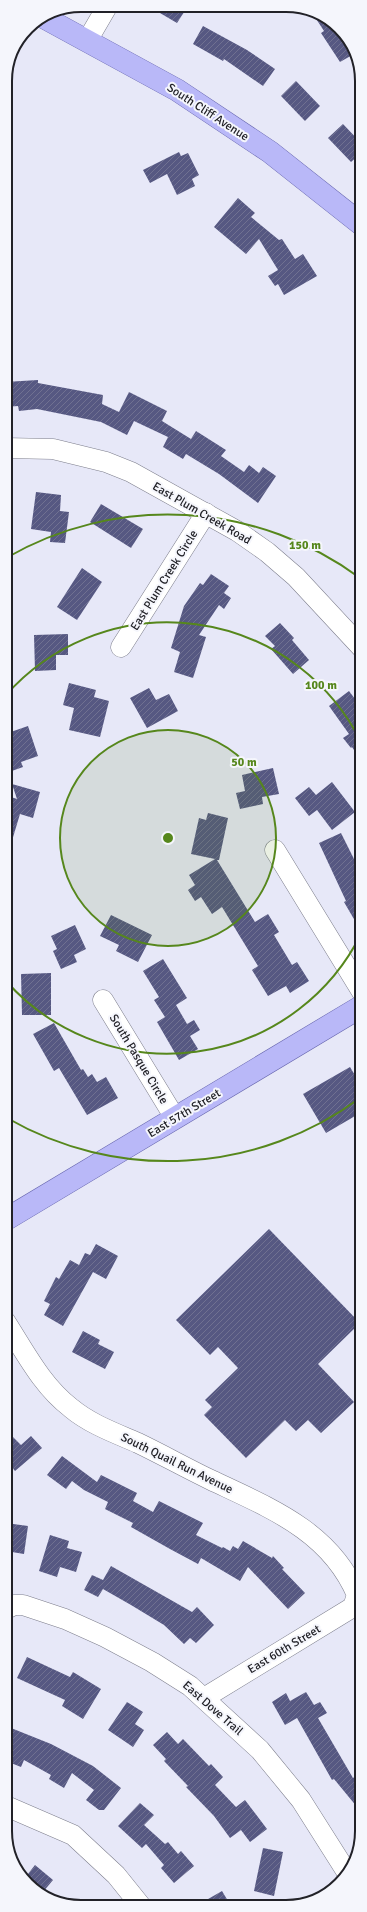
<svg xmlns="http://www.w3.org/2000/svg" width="367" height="1912" font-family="Signika,sans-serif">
	<defs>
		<pattern id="building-hatch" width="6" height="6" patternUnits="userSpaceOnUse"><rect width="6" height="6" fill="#565882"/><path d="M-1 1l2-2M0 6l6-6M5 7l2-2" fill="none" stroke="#707191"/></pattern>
	</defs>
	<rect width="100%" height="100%" fill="#e7e8f8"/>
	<g fill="url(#building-hatch)">
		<polygon points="148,6 188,6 177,23"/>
		<polygon points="311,11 343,31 354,54 340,62 321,33 324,31"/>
		<polygon points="203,26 247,50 275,69 263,86 224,59 223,61 193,44"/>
		<polygon points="296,81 320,106 305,121 281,96"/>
		<polygon points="343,124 361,143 361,153 351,162 328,138"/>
		<polygon points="179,152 181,156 188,153 199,175 192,179 195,186 177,195 167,174 150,183 143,170"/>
		<polygon points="238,198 255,213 251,217 279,240 282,239 295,259 303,254 317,276 284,295 278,284 275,286 268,276 278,270 259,239 246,254 214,227"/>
		<polygon points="38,380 38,383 103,395 102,404 119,412 129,392 167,411 162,421 191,439 196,431 226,450 221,456 244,472 249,465 259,473 263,467 276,476 258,503 219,474 186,454 183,459 163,447 168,437 134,421 127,435 101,422 37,409 19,411 18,406 5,407 5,382"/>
		<polygon points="36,492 61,495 60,511 69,512 65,543 50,542 51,532 31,529"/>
		<polygon points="101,504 143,529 131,548 90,522"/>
		<polygon points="82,568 102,582 77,620 57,607"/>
		<polygon points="211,574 229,586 224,593 231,598 224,609 219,605 199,635 206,637 193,678 174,672 180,652 171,648 184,606 200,583 203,585"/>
		<polygon points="280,623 294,638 292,640 309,660 293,674 271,649 275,646 265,636"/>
		<polygon points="68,634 68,655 56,655 56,670 35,671 34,635"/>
		<polygon points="69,683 96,690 94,697 109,701 100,737 69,730 74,708 63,705"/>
		<polygon points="149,688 156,700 169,694 178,711 147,728 130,698"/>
		<polygon points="349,691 355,699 362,693 362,762 352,747 351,748 343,738 349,734 329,706"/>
		<polygon points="28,726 38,756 21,762 23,767 9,772 5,762 5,734"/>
		<polygon points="273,768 279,794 262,797 263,804 240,809 236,793 245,791 242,775"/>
		<polygon points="332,782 355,812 332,830 317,810 309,816 295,798 309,787 316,795"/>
		<polygon points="12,784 40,792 33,818 20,814 8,854 5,854 5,795 17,799"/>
		<polygon points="208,813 228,818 219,860 217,860 255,922 268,914 279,932 274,935 292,965 297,962 309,981 290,993 286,986 268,996 252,970 258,966 222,907 212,914 201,897 195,901 188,890 195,885 189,875 215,859 191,854 199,818 206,820"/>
		<polygon points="341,833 362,875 362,933 344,902 346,901 319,843"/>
		<polygon points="111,915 152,935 138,962 116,951 119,945 100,936"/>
		<polygon points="75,925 86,949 74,955 77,962 61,969 53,951 57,949 51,936"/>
		<polygon points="163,959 187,998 176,1005 187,1024 194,1020 200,1030 190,1036 198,1049 179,1060 157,1022 165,1017 154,1000 159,997 143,971"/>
		<polygon points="51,973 51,1015 22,1015 21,974"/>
		<polygon points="54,1023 81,1070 83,1069 88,1077 92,1074 97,1082 106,1077 118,1098 87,1115 59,1068 54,1071 33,1034"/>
		<polygon points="350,1067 362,1087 362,1112 326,1133 303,1094"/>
		<polygon points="269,1229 360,1323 318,1364 354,1402 321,1433 308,1420 296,1431 285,1420 246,1458 204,1415 212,1407 205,1400 238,1368 218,1347 210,1355 176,1320"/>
		<polygon points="96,1244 118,1256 106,1279 93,1272 63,1326 44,1315 50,1304 44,1301 56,1277 59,1279 70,1260 79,1265 85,1253 90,1255"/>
		<polygon points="83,1331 100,1340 98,1344 114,1352 105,1369 72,1352"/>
		<polygon points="12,1436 21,1445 31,1436 42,1448 15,1471 6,1460 6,1442"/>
		<polygon points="62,1456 97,1482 101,1475 137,1493 133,1501 153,1512 159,1501 203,1523 196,1535 222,1548 223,1547 230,1551 233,1546 238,1549 243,1541 272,1558 273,1556 284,1568 282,1569 305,1593 288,1609 248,1567 240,1581 201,1558 198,1564 170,1549 131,1527 133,1523 105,1509 108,1502 84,1490 72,1481 66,1489 47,1475"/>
		<polygon points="6,1523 28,1526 24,1554 6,1551"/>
		<polygon points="50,1535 69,1541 67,1548 82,1552 76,1572 60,1567 57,1577 39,1571"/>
		<polygon points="111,1566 192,1612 197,1607 214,1625 196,1643 190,1638 184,1644 164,1625 131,1605 103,1589 98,1597 84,1590 92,1575 103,1580"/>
		<polygon points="27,1657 70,1677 73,1672 101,1689 83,1719 62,1706 65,1700 17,1678"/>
		<polygon points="306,1692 314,1705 320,1702 327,1713 318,1718 353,1778 362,1771 362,1813 334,1779 332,1780 297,1718 285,1725 272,1702 286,1693 290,1701"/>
		<polygon points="127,1702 143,1712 135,1724 144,1730 133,1747 108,1730"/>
		<polygon points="6,1726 51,1744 93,1766 121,1788 104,1810 99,1810 86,1800 94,1790 72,1773 64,1788 49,1779 51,1775 24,1760 21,1767 6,1761"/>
		<polygon points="167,1732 178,1744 183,1739 209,1766 211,1764 223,1777 215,1785 236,1807 245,1800 267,1829 250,1842 241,1830 230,1838 214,1816 186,1787 188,1786 164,1761 166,1759 153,1745"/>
		<polygon points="140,1803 154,1815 144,1825 165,1844 168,1842 178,1854 181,1851 194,1866 174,1883 161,1868 164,1865 146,1844 142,1848 118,1826"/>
		<polygon points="263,1848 283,1852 274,1896 254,1891"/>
		<polygon points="35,1865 53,1880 43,1892 24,1879"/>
		<polygon points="222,1891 231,1906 196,1906"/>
	</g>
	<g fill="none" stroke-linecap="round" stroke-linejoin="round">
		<defs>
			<g id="minor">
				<polyline points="87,41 108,5"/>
				<polyline points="5,448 53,449 106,462 131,472 237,531 267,552 296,577 362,648"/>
				<polyline points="121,647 206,513"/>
				<polyline points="275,850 362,992"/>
				<polyline points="103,1000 175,1118"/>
				<path d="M 5,1321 C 25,1352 42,1386 71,1408 C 90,1424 115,1433 138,1443 C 163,1455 186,1468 211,1480 C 270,1508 330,1531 357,1595 L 353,1607 L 204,1698"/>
				<polyline points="6,1609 14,1605 23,1605 65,1619 105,1637 152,1662 190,1686 260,1750 301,1800 346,1871"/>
				<polyline points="6,1806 73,1835 116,1875 141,1906"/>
			</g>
			<g id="major">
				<polyline points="43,17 177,90 270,152 361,224"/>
				<polyline points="5,1220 362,1006"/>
			</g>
		</defs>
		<use href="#minor" stroke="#7d7e8c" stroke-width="21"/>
		<use href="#major" stroke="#6665ad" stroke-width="23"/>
		<use href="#minor" stroke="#fff" stroke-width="20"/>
		<use href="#major" stroke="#b9b8f8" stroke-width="22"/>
	</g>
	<circle cx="168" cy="838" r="108" fill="#56871c" fill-opacity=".12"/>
	<g fill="none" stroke="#56871c" stroke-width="2">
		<circle cx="168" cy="838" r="108"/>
		<path d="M361 934A216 216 0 0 1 6 981M6 695A216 216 0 0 1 361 742"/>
		<path d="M360 1098A323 323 0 0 1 7 1118M6 558A323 323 0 0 1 360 578"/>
	</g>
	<g text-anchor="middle" stroke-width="4" stroke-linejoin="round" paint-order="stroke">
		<g font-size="12" fill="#222228" stroke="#f5f6fc">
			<text transform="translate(208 112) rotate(33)" y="4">South Cliff Avenue</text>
			<text transform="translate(202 513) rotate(30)" y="4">East Plum Creek Road</text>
			<text transform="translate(164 580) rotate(-58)" y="4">East Plum Creek Circle</text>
			<text transform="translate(139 1059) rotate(59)" y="4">South Pasque Circle</text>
			<text transform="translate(184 1113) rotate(-31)" y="4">East 57th Street</text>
			<text transform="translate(177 1463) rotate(26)" y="4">South Quail Run Avenue</text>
			<text transform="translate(284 1649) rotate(-31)" y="4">East 60th Street</text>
			<text transform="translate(213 1708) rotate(41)" y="4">East Dove Trail</text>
		</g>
	</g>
	<path d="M0 0H367V1912H0ZM81 12H286A69 69 0 0 1 355 81V1831A69 69 0 0 1 286 1900H81A69 69 0 0 1 12 1831V81A69 69 0 0 1 81 12Z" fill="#f5f6fc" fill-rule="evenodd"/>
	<path fill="none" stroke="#222228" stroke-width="2" d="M81 12H286A69 69 0 0 1 355 81V1831A69 69 0 0 1 286 1900H81A69 69 0 0 1 12 1831V81A69 69 0 0 1 81 12Z"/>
	<circle cx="168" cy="838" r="6" fill="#56871c" stroke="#f5f6fc" stroke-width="2"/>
	<g font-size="12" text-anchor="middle" font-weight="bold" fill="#56871c" stroke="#f5f6fc" stroke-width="4" stroke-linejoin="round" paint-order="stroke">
		<text x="305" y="549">150 m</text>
		<text x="321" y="689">100 m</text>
		<text x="244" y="766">50 m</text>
	</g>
</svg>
